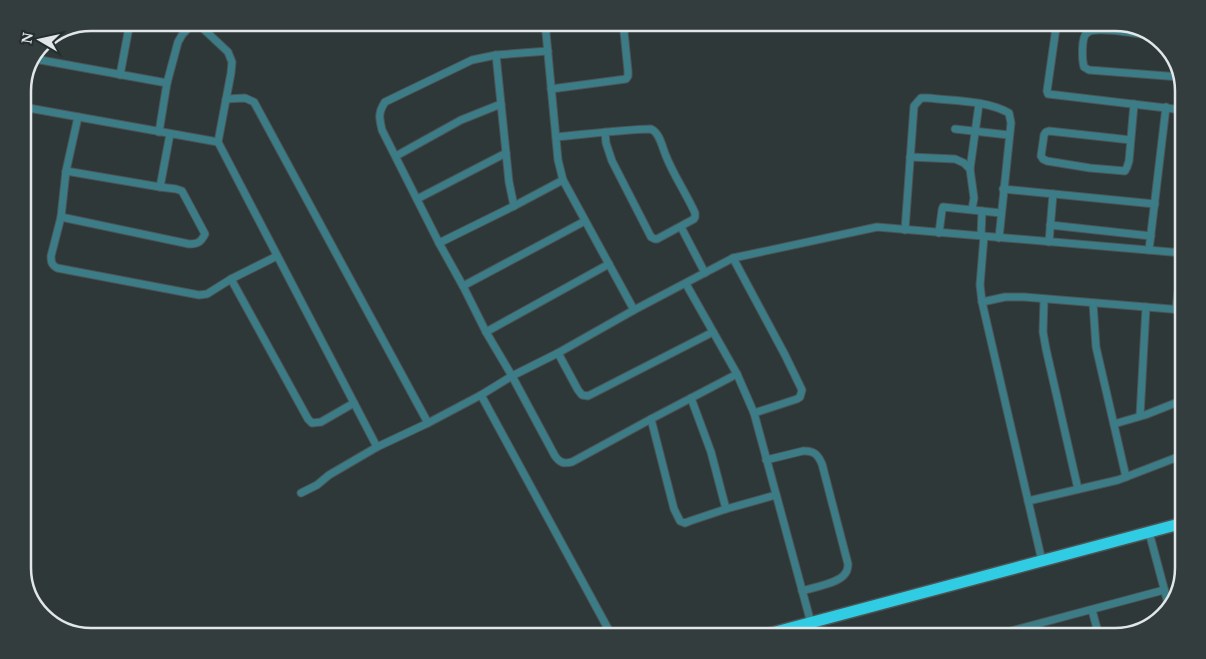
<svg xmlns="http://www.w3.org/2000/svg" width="1206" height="659" font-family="'Noto Serif',serif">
	<rect width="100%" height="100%" fill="#2e3839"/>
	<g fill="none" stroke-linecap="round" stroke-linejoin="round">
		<defs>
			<g id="minor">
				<polyline points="196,22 228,52 232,62 231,73 218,142"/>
				<polyline points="545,22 558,160 563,180 634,310"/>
				<polyline points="1056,28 1047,91 1048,94 1183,110"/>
				<path d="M 1153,36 C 1141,34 1094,26 1087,33 C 1081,37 1082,60 1084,67 L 1089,70 L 1180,77"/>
				<path d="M 548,51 L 496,55 L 472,60 L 385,102 C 378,113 379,117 382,130 L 439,243 L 463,286 L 486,332 L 512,376 L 555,456 C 560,463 564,464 572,462 L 651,419 L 737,374"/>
				<polyline points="496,55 509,182 514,206"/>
				<polyline points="35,59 167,83"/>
				<polyline points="120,75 130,22"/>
				<polyline points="551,89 626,79 628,76 628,71 623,22"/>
				<polyline points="226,99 245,98 254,102 428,423"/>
				<polyline points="23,107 218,142 377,447"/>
				<path d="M 78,117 L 66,171 L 61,217 L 51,256 C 51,263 52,265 57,268 L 199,295 L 207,294 L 231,279 L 277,256"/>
				<polyline points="955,129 1009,135"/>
				<polyline points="159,132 167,83 178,42 182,35 194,22"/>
				<path d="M 556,137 C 588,134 619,130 651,129 C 660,133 662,147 666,156 C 674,176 686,193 695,213 L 695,217 L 694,219 L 657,239 L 655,239 L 651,237 L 612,161 L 606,143 L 605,132"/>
				<polyline points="1131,140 1049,131 1046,132 1044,135 1041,156 1043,159 1047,161 1090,168 1125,171 1127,167 1129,161 1134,104"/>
				<polyline points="396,156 461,120 501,104"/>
				<polyline points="910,157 955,159 964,163 970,169 974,198 972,209"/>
				<polyline points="970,169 979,104"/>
				<polyline points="160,187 170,134"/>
				<polyline points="1003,189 1155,204"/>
				<polyline points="417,199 506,153"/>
				<path d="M 61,217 L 189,244 C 198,244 201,242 205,234 L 182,191 L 176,189 L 160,187 L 66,171"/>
				<polyline points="1050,225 1151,236"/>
				<polyline points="681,227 705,273"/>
				<path d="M 905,230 L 914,106 L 921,98 L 928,98 C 954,101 986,100 1009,113 L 1011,123 L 999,238"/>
				<polyline points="939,233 942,210 943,207 1001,213"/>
				<polyline points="981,236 982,211"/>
				<polyline points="984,236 980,285 982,302 1042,561"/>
				<polyline points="1049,242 1053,194"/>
				<polyline points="439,243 514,206 563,180"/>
				<polyline points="1149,250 1166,107"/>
				<polyline points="733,258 785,355 802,390 800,397 797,399 754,413"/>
				<polyline points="231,279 308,419 312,423 321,422 354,403"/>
				<polyline points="686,284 737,374 754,413 811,623"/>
				<polyline points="463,286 585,221"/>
				<polyline points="1044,299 1043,332 1046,349 1078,489"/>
				<polyline points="982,302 1005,297 1024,297 1183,310"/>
				<polyline points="1093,303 1096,347 1126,477"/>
				<polyline points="1176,309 1183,252"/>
				<polyline points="486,332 609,264"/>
				<polyline points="558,353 578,390 582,395 588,396 713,332"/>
				<polyline points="481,395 612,636"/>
				<polyline points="691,398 711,452 726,509"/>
				<polyline points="1140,416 1146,307"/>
				<polyline points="651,419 674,509 680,521 685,523 690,521 726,509 776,495"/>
				<polyline points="1114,424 1145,415 1183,400"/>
				<path d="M 766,460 L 803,451 C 814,450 818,455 822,464 L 848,564 C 848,569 847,572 844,575 C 836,584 814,587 802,591"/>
				<polyline points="301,493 317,485 329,475 377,447 428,423 481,395 512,376 558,353 634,310 733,258 877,227 1183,253"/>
				<polyline points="1028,501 1118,480 1183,455"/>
				<polyline points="1149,532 1169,607"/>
				<polyline points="1092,610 1099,636"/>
				<polyline points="992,636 1164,590"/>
			</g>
			<polyline id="trunk" points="761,636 1183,523"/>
		</defs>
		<use href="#minor" stroke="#4b5455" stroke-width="9"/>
		<use href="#trunk" stroke="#4b5455" stroke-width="14"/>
		<use href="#minor" stroke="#3c7c87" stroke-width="7"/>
		<use href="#trunk" stroke="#2fcce4" stroke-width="11"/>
	</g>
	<path d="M0 0H1206V659H0ZM91 31H1115A60 60 0 0 1 1175 91V568A60 60 0 0 1 1115 628H91A60 60 0 0 1 31 568V91A60 60 0 0 1 91 31Z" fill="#333d3e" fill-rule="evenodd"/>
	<path fill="none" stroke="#e1e7e8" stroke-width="2.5" d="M91 31H1115A60 60 0 0 1 1175 91V568A60 60 0 0 1 1115 628H91A60 60 0 0 1 31 568V91A60 60 0 0 1 91 31Z"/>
	<g transform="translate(40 40) rotate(279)" stroke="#242e2f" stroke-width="4" paint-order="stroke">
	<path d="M0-4L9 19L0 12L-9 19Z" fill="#e1e7e8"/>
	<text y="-8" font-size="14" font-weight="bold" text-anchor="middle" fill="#e1e7e8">N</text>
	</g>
</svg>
